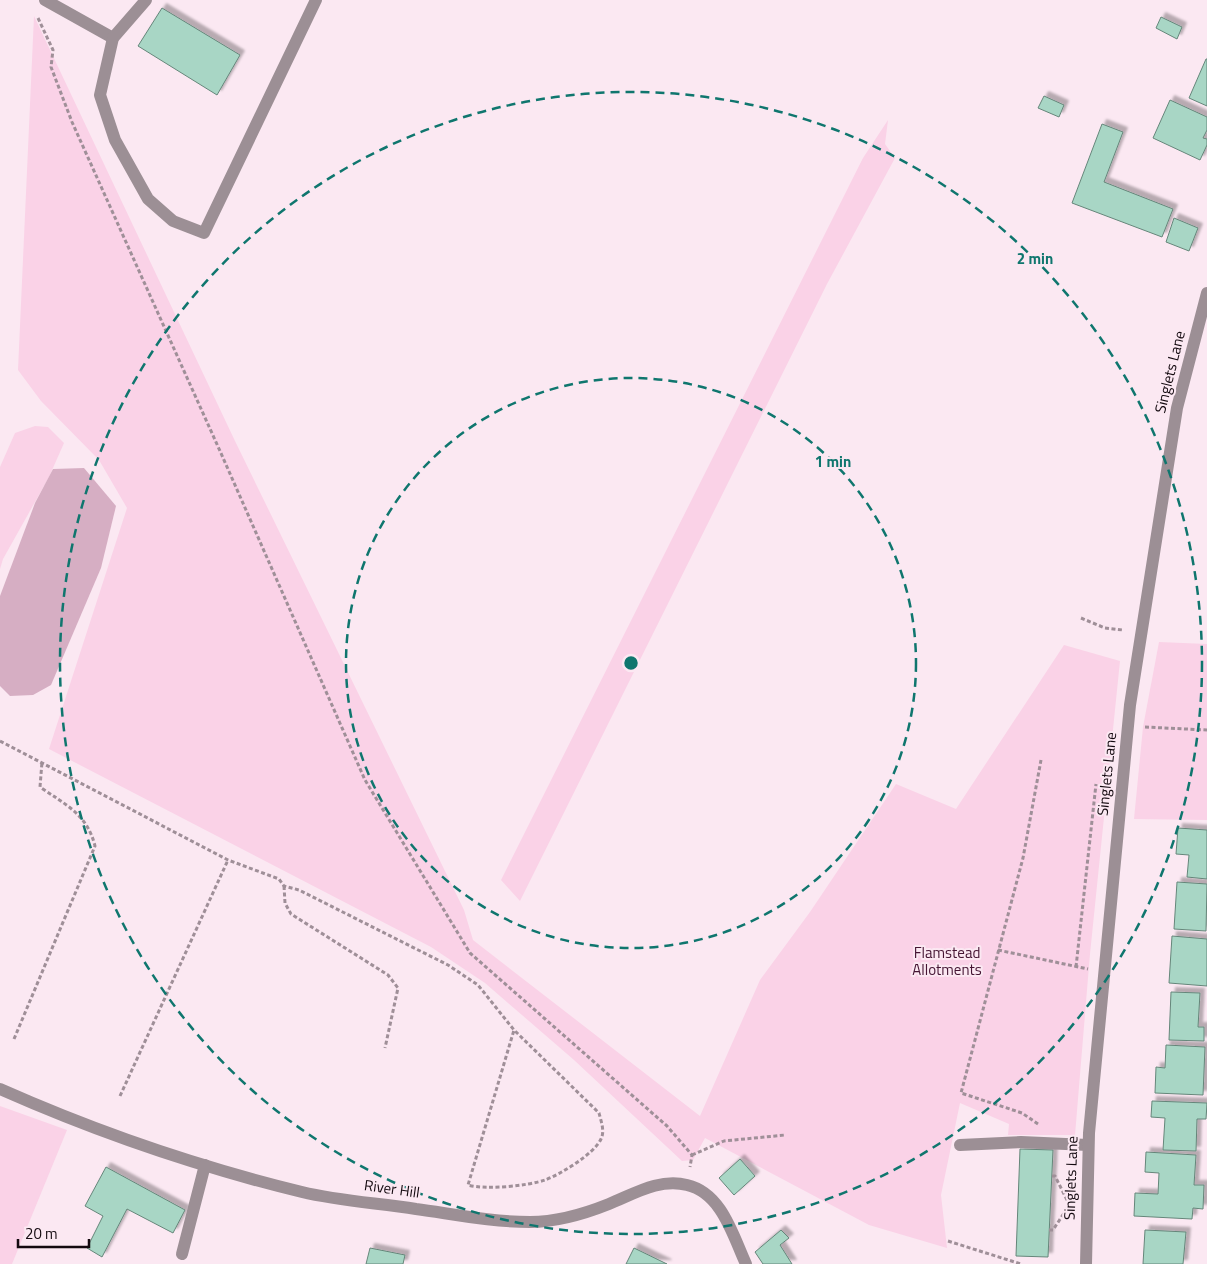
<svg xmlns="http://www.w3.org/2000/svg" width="1207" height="1264" font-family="'Titillium Web',sans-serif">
	<defs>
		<filter id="shadow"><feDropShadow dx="4.5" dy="-4.5" stdDeviation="1" flood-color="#0004"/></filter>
	</defs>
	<rect width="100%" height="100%" fill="#fbe8f2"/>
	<g fill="#fad2e7">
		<polygon points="34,16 235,441 464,910 473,940 700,1116 760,980 810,912 896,784 956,809 1064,645 1120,661 1090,954 1075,1135 1008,1135 1009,1124 960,1103 941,1195 947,1248 869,1225 705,1138 693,1160 682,1161 574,1060 485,983 431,947 49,749 127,508 99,460 41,401 18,370"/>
		<polygon points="888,120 885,144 895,158 827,284 520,901 501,880 863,158"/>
		<polygon points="35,426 48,427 64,443 49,477 3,559 0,569 0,467 15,433"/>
		<polygon points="1159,642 1207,644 1207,820 1134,819 1143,727"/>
		<polygon points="0,1106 67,1130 12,1264 0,1264"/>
	</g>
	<polygon fill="#d6aec3" points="84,468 116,506 101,568 51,685 33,695 10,696 0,686 0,596 35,503 53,469"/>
	<g fill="#a8d6c5" stroke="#65867a" filter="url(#shadow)">
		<polygon points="162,8 240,55 217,95 138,46"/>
		<polygon points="1161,17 1182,27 1177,39 1156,28"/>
		<polygon points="1206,59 1207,59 1207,106 1189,98"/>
		<polygon points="1044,96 1064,105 1059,117 1038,108"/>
		<polygon points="1170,100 1207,117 1207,130 1203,138 1207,139 1207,145 1200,160 1153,138"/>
		<polygon points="1102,124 1123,132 1104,182 1173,209 1162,237 1072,203"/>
		<polygon points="1174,218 1198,228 1189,251 1166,242"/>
		<polygon points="1178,828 1207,830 1207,879 1187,877 1189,855 1176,854"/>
		<polygon points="1177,882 1207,884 1206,931 1174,929"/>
		<polygon points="1172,936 1207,939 1207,986 1169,983"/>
		<polygon points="1171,992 1200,993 1198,1027 1204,1027 1204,1041 1169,1040"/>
		<polygon points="1166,1045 1205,1047 1203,1095 1155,1093 1156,1067 1165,1068"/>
		<polygon points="1152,1101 1207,1103 1206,1119 1197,1119 1196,1151 1163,1150 1165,1118 1151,1117"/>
		<polygon points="1020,1149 1053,1150 1048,1257 1016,1256"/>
		<polygon points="1146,1152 1196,1155 1194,1185 1204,1185 1203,1209 1193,1208 1192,1219 1134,1216 1135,1193 1158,1194 1159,1173 1145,1172"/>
		<polygon points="740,1159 755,1176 734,1195 719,1178"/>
		<polygon points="106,1167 185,1210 173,1233 127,1209 102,1257 87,1248 103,1216 85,1206"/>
		<polygon points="781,1230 789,1238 780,1245 792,1264 763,1264 755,1252"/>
		<polygon points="1145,1230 1186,1232 1183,1264 1143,1264"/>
		<polygon points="370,1248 405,1255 403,1264 366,1264"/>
		<polygon points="634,1248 667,1264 626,1264"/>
	</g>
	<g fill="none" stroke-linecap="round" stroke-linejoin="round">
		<g stroke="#9f8f98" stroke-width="3" stroke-dasharray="4 2.5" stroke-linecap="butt">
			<polyline points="38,18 53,50 51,67 72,122 220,451 365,780 470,953 667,1126 692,1155 690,1167"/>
			<polyline points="1081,618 1105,628 1123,630"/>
			<polyline points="1145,727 1207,730"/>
			<path d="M 0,741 L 228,860 L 279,879 L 284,886 L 299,890 L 448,965 L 478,985 L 514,1030 L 599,1113 C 601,1121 605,1131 601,1139 C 594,1154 561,1174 545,1180 C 527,1186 486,1190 468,1185 L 514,1030"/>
			<polyline points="284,886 285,903 291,914 388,975 398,988 385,1048"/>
			<polyline points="998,950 1088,969"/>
			<polyline points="1076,967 1096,784"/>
			<path d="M 14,1039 L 95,846 C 87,814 66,805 40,787 L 42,762"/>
			<polyline points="120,1096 228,860"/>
			<polyline points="1038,1124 1022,1113 961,1093 1023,858 1041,760"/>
			<polyline points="692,1155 724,1141 785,1135"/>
			<polyline points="1052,1176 1055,1176 1068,1202"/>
			<polyline points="1049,1230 1053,1230 1068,1207"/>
			<polyline points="948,1241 1021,1264"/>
		</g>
		<g stroke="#9c8f95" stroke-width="12">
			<polyline points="45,0 113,38"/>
			<polyline points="146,0 113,38 100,95 115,140 148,199 173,221 204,233 316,0"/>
			<path d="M 0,1089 C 97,1132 199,1167 302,1192 C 339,1201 378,1203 416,1209 C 453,1214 492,1222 530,1222 C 557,1222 584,1214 609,1204 C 634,1194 659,1178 687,1185 C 722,1193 733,1236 746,1264"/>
			<polyline points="960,1145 1021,1142 1088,1145"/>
			<polyline points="182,1254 205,1165"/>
			<polyline points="1086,1264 1089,1133 1130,705 1177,408 1207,293"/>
		</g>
	</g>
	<g fill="none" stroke="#0f766e" stroke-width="2.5" stroke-dasharray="9 6">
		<circle cx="631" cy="663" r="285"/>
		<circle cx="631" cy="663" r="571"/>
	</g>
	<g text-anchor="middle" stroke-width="4" stroke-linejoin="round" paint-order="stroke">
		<g font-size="15" fill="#13090f" stroke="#fbe8f2">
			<text transform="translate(1170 372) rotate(-76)" y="5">Singlets Lane</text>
			<text transform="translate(1107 774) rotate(-84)" y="5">Singlets Lane</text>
			<text transform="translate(1071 1178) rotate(-88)" y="5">Singlets Lane</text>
			<text transform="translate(392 1189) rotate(8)" y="5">River Hill</text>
		</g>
		<g font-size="15" fill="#451533" stroke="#fbe8f2">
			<text x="947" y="958">Flamstead<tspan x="947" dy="17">Allotments</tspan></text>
		</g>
	</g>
	<circle cx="631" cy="663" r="8" fill="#0f766e" stroke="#fbe8f2" stroke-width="2.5"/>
	<g font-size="15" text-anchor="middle" font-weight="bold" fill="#0f766e" stroke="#fbe8f2" stroke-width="4" stroke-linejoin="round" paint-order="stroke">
		<text x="1035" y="264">2 min</text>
		<text x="833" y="467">1 min</text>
	</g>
	<path d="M18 1239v8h71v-8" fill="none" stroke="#13090f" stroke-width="2.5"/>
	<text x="25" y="1239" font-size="15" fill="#13090f" stroke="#fbe8f2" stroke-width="4" paint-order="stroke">20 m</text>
</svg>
